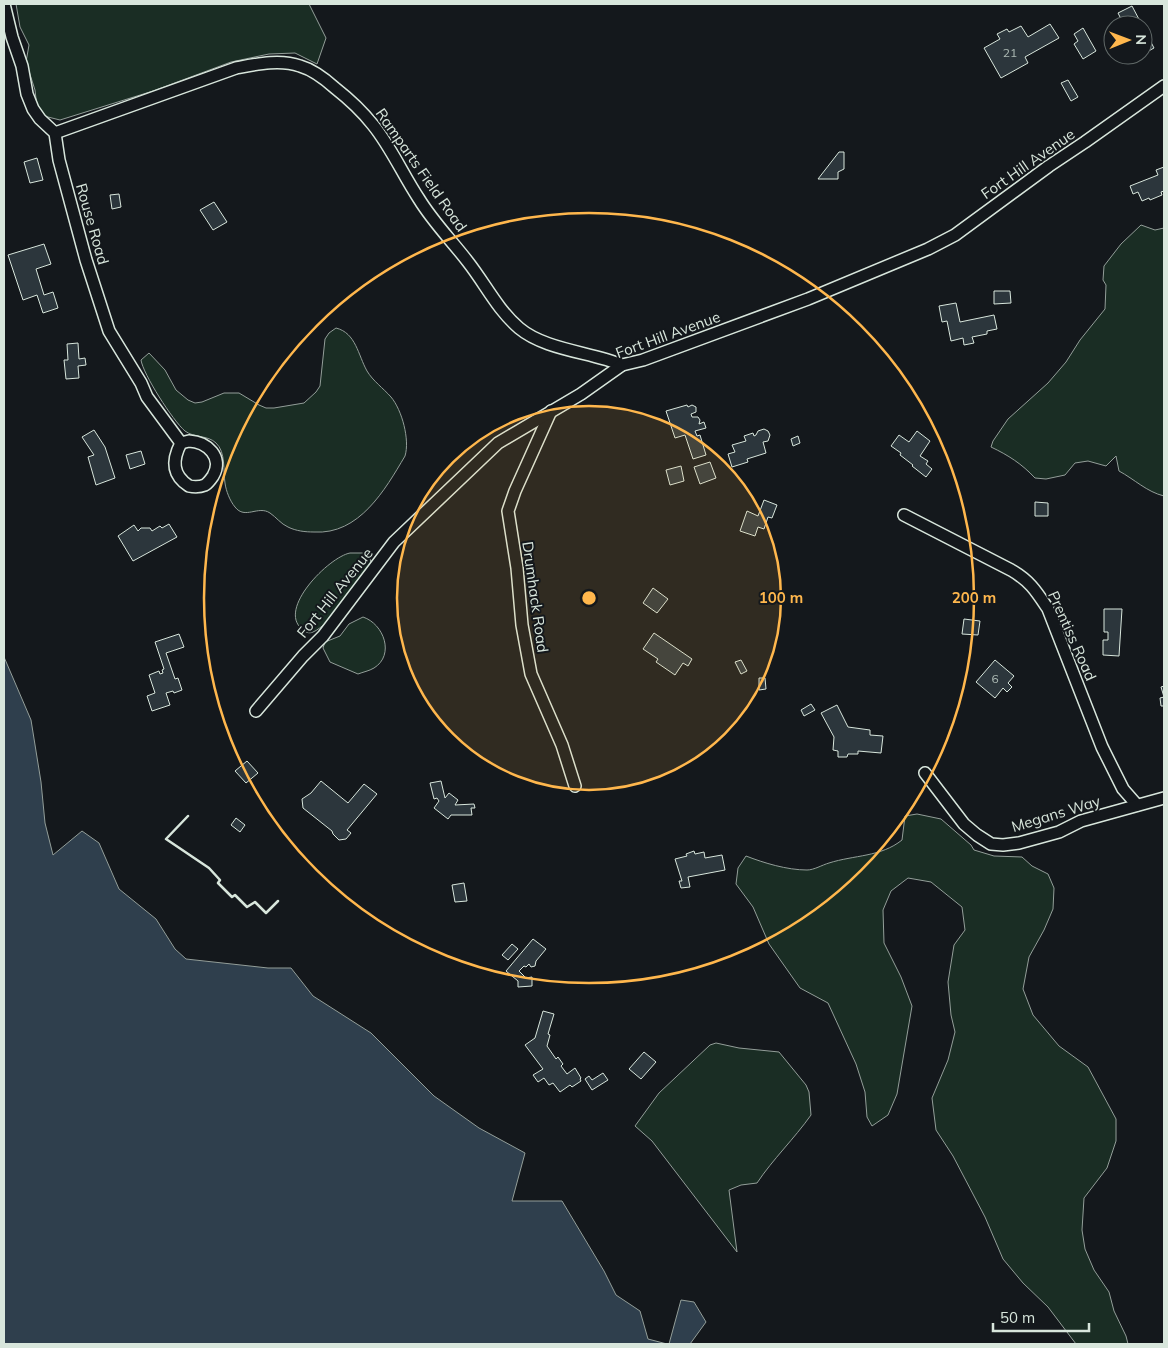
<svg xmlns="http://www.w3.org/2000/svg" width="1168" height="1348" font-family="Mulish,sans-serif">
	<rect width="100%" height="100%" fill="#14181c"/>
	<g fill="#1a2d24" stroke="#939e99">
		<polygon points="16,4 309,4 326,38 317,64 295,53 269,54 231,62 153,91 60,120 44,116 37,107 35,90 26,62 29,45 20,27"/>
		<path d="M 1141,225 L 1155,230 L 1164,228 L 1164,496 C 1147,492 1134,479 1119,471 L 1116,456 L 1106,466 L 1088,461 L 1075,463 L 1065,475 L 1046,479 L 1035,478 C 1022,464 1008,455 991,447 L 993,441 L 1008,419 L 1048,383 L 1066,362 L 1080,340 L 1105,309 L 1106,285 L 1103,280 L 1104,266 L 1121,244 Z"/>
		<path d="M 336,328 C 356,333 358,355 367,371 C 373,381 383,388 391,397 C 402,410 410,440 405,456 C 385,490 359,535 314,532 C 305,532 296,531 288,527 C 281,524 276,517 270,513 C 258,505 245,520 235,507 C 230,501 226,491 225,483 C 223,471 226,452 216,443 C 208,435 194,438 185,431 C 173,421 143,374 141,360 L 149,353 L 165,370 L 176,390 L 188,400 L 195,403 L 202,402 L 224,393 L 239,393 L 259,405 L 266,408 L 274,408 L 304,403 L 316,392 L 320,386 L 325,339 L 329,333 Z"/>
		<path d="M 350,553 L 366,553 L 370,558 L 372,567 C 360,581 329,626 313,632 C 309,634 305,632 302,629 C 277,609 329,557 350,553 Z"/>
		<path d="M 363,617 C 384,624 395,655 374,668 C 369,671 363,672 358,674 L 330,662 L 323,648 L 325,642 L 340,636 L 349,624 Z"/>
		<path d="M 917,814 L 941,819 L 971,845 L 974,850 L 994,856 L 1022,857 L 1032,866 L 1048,874 L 1054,888 L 1053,909 L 1044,930 L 1029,957 L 1023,989 L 1033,1015 L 1059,1046 L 1088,1067 L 1116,1119 L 1116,1141 L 1107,1168 L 1084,1198 L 1082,1230 L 1085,1249 L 1094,1270 L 1109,1292 L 1114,1311 L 1126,1336 L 1128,1344 L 1076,1344 L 1048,1307 L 1023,1283 L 1003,1259 L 985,1217 L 953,1156 L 936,1130 L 932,1098 L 948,1060 L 955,1032 L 951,1015 L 948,982 L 954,945 L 965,930 L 962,907 L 931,882 L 908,878 L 891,891 L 883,910 L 884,943 L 901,977 L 912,1006 L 897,1094 L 888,1115 L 872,1126 L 867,1117 L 865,1092 L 856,1064 L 828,1003 L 800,988 L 769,944 L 753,907 L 736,884 L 738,868 L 746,856 C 764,863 787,870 807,870 C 814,870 822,865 829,863 C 854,855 881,857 902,840 L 905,816 Z"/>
		<path d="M 716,1043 L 739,1048 L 779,1052 L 806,1085 L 809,1092 L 811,1115 C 794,1139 773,1159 757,1183 L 741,1185 L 729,1190 L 737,1252 L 652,1141 L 635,1126 L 659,1093 L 710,1045 Z"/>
	</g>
	<g fill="#2f3f4d" stroke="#939e99">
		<polygon points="4,657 31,720 41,782 45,823 53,855 82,831 99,843 119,889 156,919 175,949 186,959 268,968 291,968 313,996 371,1033 434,1096 479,1128 525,1153 512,1201 562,1201 604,1271 616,1295 640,1311 648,1339 667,1344 4,1344"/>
		<polygon points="681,1300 694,1302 706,1322 690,1344 669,1344"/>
	</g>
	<g fill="#2c363c" stroke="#d8e6dc">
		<polygon points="1132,6 1142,25 1124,25 1118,13"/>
		<polygon points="1050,24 1059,38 1025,57 1028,63 1001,78 984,48 1000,39 997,34 1007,29 1009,32 1021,26 1028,37"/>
		<polygon points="1143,27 1154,48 1143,54"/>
		<polygon points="1083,28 1096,51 1083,59 1074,44 1078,41 1074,34"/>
		<polygon points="1068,80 1078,97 1071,101 1061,83"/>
		<polygon points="839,152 844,152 844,169 838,172 838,179 818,179"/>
		<polygon points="37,158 43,180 30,183 24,162"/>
		<polygon points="1164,167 1164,191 1161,192 1162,195 1150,200 1149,198 1142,201 1138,192 1133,194 1130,186 1158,175 1156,170"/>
		<polygon points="119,194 121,207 112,209 110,195"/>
		<polygon points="214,202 227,222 213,230 200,210"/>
		<polygon points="44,244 51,264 36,269 44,295 53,292 58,308 43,313 37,295 23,300 8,255"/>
		<polygon points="994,291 1010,291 1011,303 994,304"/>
		<polygon points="956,303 960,322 994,315 997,329 987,331 987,334 972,337 974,343 964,345 963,338 951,341 947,321 942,322 939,306"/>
		<polygon points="78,343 79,359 85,358 86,365 78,366 79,378 66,379 64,360 68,360 67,344"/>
		<polygon points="687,405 688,407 692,405 696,407 696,412 691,414 692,417 698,417 700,420 699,424 704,422 706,428 695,431 697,436 700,435 706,455 693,459 685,435 675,438 666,411"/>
		<polygon points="764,429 768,431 770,435 768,441 763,442 766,453 747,459 748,462 732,467 728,454 735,452 732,445 746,441 744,436 753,433 754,436 756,435 758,431"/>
		<polygon points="94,430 105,447 115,478 96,485 88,457 94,455 82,437"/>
		<polygon points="917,431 930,441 920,456 928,461 926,464 932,469 926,477 912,466 913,465 900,455 901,453 891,446 899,435 909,442"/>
		<polygon points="798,436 800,443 793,446 791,439"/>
		<polygon points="141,451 145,464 130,469 126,455"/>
		<polygon points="710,462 716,478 700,484 694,467"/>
		<polygon points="681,466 684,481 670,485 666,470"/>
		<polygon points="764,500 777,505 772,518 768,517 764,529 758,527 755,536 740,531 747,511 758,516"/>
		<polygon points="1035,502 1048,503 1048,516 1035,516"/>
		<polygon points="169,524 177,537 133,561 118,536 134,525 138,531 141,528 150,528 152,531 160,526 162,528"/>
		<polygon points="653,588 668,599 657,613 643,603"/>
		<polygon points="1104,609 1122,609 1119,656 1103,655 1103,640 1108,640 1108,632 1104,632"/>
		<polygon points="964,619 980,621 978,635 962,634"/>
		<polygon points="654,633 692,659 688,666 683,663 675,675 656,662 658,659 643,649"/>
		<polygon points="179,634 184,647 166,653 175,679 178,678 182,690 174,693 173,691 166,693 170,705 152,711 147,696 155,693 149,675 159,671 160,674 163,673 162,670 164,669 155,642"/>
		<polygon points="741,660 747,671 741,674 735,662"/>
		<polygon points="995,660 1014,676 1008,683 1012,687 1007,692 1003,688 995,698 976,682"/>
		<polygon points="759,678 765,678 766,689 759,690"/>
		<polygon points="1164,686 1164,706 1161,706 1160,698 1164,697 1161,687"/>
		<polygon points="811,704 815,710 804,716 801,710"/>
		<polygon points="837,705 848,727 870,730 870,735 883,736 881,753 858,751 858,754 848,754 847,757 838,757 838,751 833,750 834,737 821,713"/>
		<polygon points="247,761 258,773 246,783 235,771"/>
		<polygon points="321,781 348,803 364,784 377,794 347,830 351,833 346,839 339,840 333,834 332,831 303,808 302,799 311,793"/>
		<polygon points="441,781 445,798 449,793 458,800 455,805 474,804 475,808 471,808 472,815 451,815 448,819 434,808 439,801 437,798 434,799 430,783"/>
		<polygon points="236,818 245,825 240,832 231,825"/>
		<polygon points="694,851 695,854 704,852 705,858 722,855 725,870 688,877 690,887 681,888 679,881 682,881 675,859 687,856 686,854"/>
		<polygon points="464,883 467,901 455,902 452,885"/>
		<polygon points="533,939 546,949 536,961 535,966 531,967 529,964 526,967 524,966 519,971 526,978 532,977 532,986 518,987 518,981 506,971"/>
		<polygon points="512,944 518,949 508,960 502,955"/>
		<polygon points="543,1011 554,1014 548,1034 550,1035 547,1046 556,1059 558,1057 563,1064 561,1066 567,1074 575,1068 581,1078 580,1079 581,1081 572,1087 570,1085 560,1092 553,1083 549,1085 544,1078 538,1082 533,1075 543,1069 525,1045 535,1038"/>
		<polygon points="644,1052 656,1062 641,1079 629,1069"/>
		<polygon points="603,1073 608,1080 592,1090 585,1079 589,1076 592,1080"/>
	</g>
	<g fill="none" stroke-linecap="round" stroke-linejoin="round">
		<defs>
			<g id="minor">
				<polyline points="4,4 12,37 22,66 27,94 33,109 40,119 55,133 59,160 86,260 109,331 141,383 147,397 181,443"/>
				<path d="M 55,133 L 236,68 C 257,64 280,59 300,66 C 314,70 325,79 335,88 C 349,99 362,111 373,125 C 391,147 403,175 419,199 C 433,222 452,241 468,262 C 486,285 497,309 519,328 C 545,350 591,352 622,365"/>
				<polyline points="551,411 515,491 508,511 517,568 522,625 531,674 562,745 575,786"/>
				<path d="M 189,441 C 207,442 224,457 213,476 C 211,479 208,483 205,485 C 200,487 194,487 189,486 C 172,475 172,460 181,443 Z"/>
				<path d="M 904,515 L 1011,570 C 1030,581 1036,591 1048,609 L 1102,747 L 1123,789 L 1137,805"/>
				<polyline points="256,711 303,656 323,636 394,542 498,443 581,394 622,365 643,360 808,299 928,249 955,235 1049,166 1085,142 1164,86"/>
				<polyline points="925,773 964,824 977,835 991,844 1003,845 1019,843 1059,832 1081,821 1164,798"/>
			</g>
		</defs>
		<use href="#minor" stroke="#d8e6dc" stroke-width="14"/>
		<use href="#minor" stroke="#14181c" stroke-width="11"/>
		<polyline stroke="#d8e6dc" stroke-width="2.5" points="188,816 166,839 209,868 220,880 218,883 232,897 235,895 247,907 255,902 266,913 278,901"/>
	</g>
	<circle cx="589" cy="598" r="192" fill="#ffb74d" fill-opacity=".12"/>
	<g fill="none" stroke="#ffb74d" stroke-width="2.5">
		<circle cx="589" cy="598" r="192"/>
		<circle cx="589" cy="598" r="385"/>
	</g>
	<g text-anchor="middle" stroke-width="4" stroke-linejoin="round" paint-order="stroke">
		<g font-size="12" fill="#adbab4">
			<text x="1010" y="57">21</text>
			<text x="995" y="683">6</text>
		</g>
		<g font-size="15" fill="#d8e6dc" stroke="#14181c">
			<text transform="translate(1028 164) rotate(-35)" y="5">Fort Hill Avenue</text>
			<text transform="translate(421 170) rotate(55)" y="5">Ramparts Field Road</text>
			<text transform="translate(92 224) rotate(74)" y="5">Rouse Road</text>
			<text transform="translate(668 335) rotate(-20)" y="5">Fort Hill Avenue</text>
			<text transform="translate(335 593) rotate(-51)" y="5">Fort Hill Avenue</text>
			<text transform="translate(535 597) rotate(82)" y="5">Drumhack Road</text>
			<text transform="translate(1072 636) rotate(66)" y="5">Prentiss Road</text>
			<text transform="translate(1056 814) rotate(-17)" y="5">Megans Way</text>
		</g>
	</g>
	<circle cx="589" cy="598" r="8" fill="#ffb74d" stroke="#14181c" stroke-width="2.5"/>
	<g font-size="15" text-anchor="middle" font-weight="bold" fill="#ffb74d" stroke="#14181c" stroke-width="4" stroke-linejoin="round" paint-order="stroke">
		<text x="781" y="603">100 m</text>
		<text x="974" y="603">200 m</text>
	</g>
	<rect width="1168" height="1348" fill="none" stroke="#d8e6dc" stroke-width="10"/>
	<g transform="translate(1128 40) rotate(89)"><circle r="24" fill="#14181c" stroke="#626a69"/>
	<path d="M0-4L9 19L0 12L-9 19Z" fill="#ffb74d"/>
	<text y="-8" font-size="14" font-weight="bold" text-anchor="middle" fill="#d8e6dc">N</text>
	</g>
	<path d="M993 1323v8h96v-8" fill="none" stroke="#d8e6dc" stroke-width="2.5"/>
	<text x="1000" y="1323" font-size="15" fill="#d8e6dc" stroke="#14181c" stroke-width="4" paint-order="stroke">50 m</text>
</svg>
